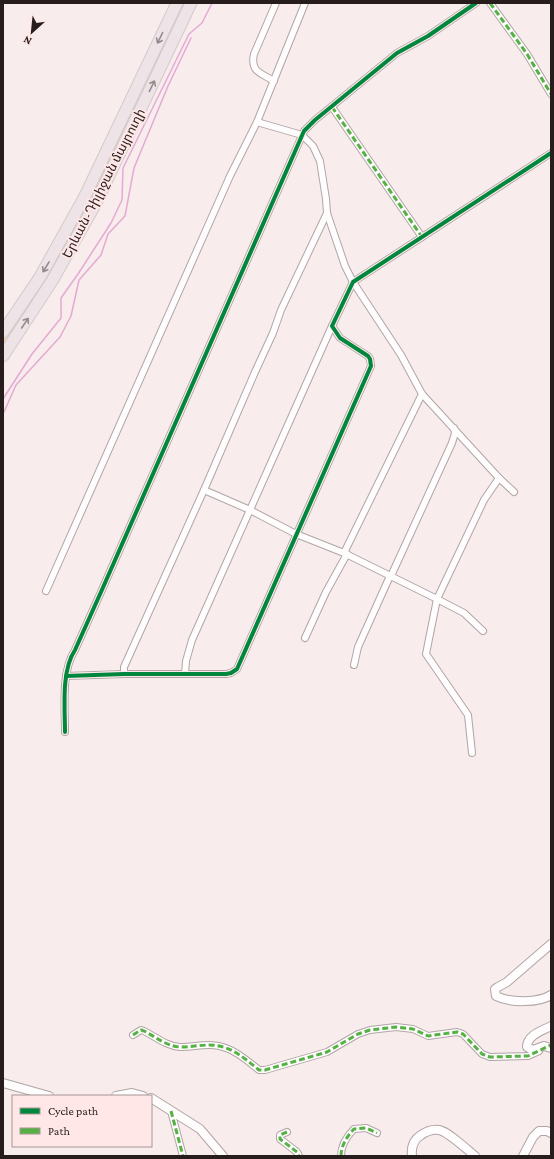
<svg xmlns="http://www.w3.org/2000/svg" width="554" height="1159" font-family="'Crimson Pro','Noto Sans Armenian',serif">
	<rect width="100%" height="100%" fill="#f8ecec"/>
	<path fill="#fbd1b2" d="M 182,3 L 186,3 C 151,76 118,151 80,222 C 57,265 30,306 3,347 L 3,339 L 11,327 Z"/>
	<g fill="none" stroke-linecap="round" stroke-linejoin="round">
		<g stroke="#e4aad4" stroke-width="1.5">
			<polyline points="3,399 32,354 61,318 61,298 78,274 111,223 122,200 123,168 189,34 202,23 212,3"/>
			<polyline points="4,412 16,385 60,337 71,316 79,280 101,255 108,234 125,216 134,168 168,86 191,38"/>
		</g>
		<defs>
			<g id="street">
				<polyline points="490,3 527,54 551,94"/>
				<path d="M 274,81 C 261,73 250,72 254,54 L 276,3"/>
				<polyline points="332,107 422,237"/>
				<polyline points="257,122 302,135 313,146 320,161 326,199 327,213 345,266 353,282 401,355 422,394 499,478 514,492"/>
				<polyline points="204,490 250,510 296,534 344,553 437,599 464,613 483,631"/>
				<polyline points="344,553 422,394"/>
				<polyline points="391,576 452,443 455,433 454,428"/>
				<polyline points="46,591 230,176 257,122 305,3"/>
				<polyline points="305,638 326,592 347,554"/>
				<polyline points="354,665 358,647 390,576"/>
				<polyline points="124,674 124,667 204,490 255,372 273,333 281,310 327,213"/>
				<polyline points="185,674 186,661 192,640 332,326"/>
				<polyline points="66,676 124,674 226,674 231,673 237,669 371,366 370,359 368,356 340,338 332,326 353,282 551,153"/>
				<path d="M 65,732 C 65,708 61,671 75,650 L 101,592 L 304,131 L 315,120 L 397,53 L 428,36 L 476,3"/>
				<polyline points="472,753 468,715 426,654 437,599 484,500 499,478"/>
				<path d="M 133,1035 L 141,1030 L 144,1031 C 156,1037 166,1046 180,1047 C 196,1047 211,1042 226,1048 C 238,1052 249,1062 259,1070 L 265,1070 L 327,1052 L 358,1034 L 370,1030 L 396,1027 L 413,1029 L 428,1036 L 457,1032 L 463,1034 L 482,1054 L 490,1057 L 528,1056 L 539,1051"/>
				<polyline points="171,1111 183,1156"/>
				<polyline points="287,1132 280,1135 280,1139 297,1152 299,1156"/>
				<path d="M 341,1156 C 341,1146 347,1136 354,1129 L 366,1128 L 377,1133"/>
			</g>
			<g id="secondary">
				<path d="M 551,944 L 507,982 L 498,987 L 495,989 L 496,996 C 510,1003 539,1003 551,995"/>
				<path d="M 551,1026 C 542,1031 527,1035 527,1047 L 533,1050 L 544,1046 L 551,1048"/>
				<polyline points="3,1083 49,1096"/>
				<polyline points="116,1096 132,1093 143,1096"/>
				<polyline points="151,1098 200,1129 223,1156"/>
				<path d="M 412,1156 C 411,1147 413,1140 421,1135 C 427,1131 433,1129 439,1130 C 449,1132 466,1149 475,1156"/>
				<polyline points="523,1156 533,1137 539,1131 547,1131 551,1133"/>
			</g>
			<g id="highway">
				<polyline points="3,332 40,277 84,198 177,3"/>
				<polyline points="3,356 52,281 96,203 191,3"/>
			</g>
		</defs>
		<use href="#street" stroke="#b0a6a6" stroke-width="8"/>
		<use href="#secondary" stroke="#b0a6a6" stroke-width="10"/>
		<use href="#highway" stroke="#d1cbcb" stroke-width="13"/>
		<use href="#street" stroke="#fefcfc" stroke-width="6"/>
		<use href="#secondary" stroke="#fefcfc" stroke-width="8"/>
		<use href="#highway" stroke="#eee3e6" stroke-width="11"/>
		<g stroke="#56b145" stroke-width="3" stroke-dasharray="6 3" stroke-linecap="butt">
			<polyline points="490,3 527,54 551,94"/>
			<polyline points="332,107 422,237"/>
			<path d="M 133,1035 L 141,1030 L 144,1031 C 156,1037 166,1046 180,1047 C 196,1047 211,1042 226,1048 C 238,1052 249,1062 259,1070 L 265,1070 L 327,1052 L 358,1034 L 370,1030 L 396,1027 L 413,1029 L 428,1036 L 457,1032 L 463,1034 L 482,1054 L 490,1057 L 528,1056 L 551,1045"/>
			<polyline points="171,1111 183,1156"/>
			<polyline points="287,1132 280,1135 280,1139 297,1152 299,1156"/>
			<path d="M 341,1156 C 341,1146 347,1136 354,1129 L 366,1128 L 377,1133"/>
		</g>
		<defs>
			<g id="cycleway">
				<polyline points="66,676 124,674 226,674 231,673 237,669 371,366 370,359 368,356 340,338 332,326 353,282 551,153"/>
				<path d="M 65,732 C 65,708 61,671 75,650 L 101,592 L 304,131 L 315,120 L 397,53 L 428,36 L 476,3"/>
			</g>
		</defs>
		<use href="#cycleway" stroke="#fee7e6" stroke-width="6"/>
		<use href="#cycleway" stroke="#00873e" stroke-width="4"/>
	</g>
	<defs><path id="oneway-shaft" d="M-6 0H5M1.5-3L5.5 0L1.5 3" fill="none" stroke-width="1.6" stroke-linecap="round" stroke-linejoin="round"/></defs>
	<g stroke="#948a8c">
		<use href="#oneway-shaft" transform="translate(160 38) rotate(116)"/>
		<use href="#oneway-shaft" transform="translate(152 86) rotate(-64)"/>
		<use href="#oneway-shaft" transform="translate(46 267) rotate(121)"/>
		<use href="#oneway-shaft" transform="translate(25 323) rotate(-56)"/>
	</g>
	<g text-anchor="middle" stroke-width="4" stroke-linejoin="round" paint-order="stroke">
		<g font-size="13" fill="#271d1d" stroke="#fee7e6">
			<text transform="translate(103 183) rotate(-63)" y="5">Երևան-Դիլիջան մայրուղի</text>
		</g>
	</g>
	<rect width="554" height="1159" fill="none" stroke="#271d1d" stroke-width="8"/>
	<rect x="12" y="1095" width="140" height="52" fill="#fee7e6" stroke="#a89696"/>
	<rect x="20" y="1108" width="20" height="6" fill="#00873e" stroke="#a89696"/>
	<text x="48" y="1115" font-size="12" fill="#271d1d">Cycle path</text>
	<rect x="20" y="1128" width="20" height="6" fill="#56b145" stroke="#a89696"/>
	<text x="48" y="1135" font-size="12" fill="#271d1d">Path</text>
	<g transform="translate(32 32) rotate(207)" stroke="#fee7e6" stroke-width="3" paint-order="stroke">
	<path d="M0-3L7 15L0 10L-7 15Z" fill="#271d1d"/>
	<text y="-6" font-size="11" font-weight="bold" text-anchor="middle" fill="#271d1d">N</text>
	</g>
</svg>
